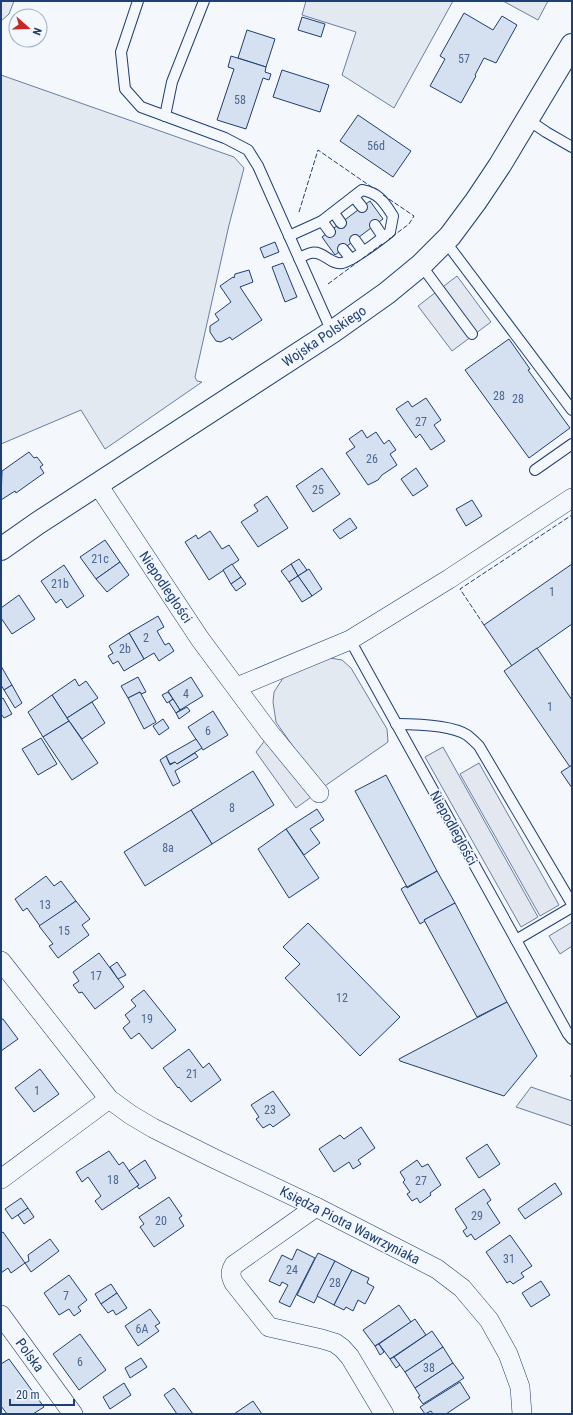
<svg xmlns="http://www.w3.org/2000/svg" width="573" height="1415" font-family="'Roboto Condensed',sans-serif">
	<rect width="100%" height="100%" fill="#f4f7fb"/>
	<g fill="#e3e9f0" stroke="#687fa3">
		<polygon points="1,1 14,1 9,14 1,21"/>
		<polygon points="306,1 453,1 394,108 342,75 356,32 302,15"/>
		<polygon points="503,1 548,1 538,20"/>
		<polygon points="1,75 234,157 244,168 229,225 195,377 197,381 202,382 105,449 81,410 1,444"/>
		<polygon points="330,658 342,660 351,668 387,729 388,742 322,788 276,722 273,702 274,692 285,675"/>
		<polygon points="531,1087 572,1101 572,1126 516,1107"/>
	</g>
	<g fill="#e3e8f0" stroke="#687fa3">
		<polygon points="457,276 491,322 452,351 418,306"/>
		<polygon points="269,735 314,795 296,808 256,752"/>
		<polygon points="443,747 538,917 521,927 425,757"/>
		<polygon points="479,763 559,905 540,916 460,774"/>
		<polygon points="572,922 572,946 560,954 549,936"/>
	</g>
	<g fill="#d5e0f0" stroke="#1d3f73">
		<polygon points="464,13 493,30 502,16 517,25 496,63 484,58 475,75 476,76 461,103 430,86 445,59 440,56"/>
		<polygon points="302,17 325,24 321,37 298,30"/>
		<polygon points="247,30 275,39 266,67 238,58"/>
		<polygon points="231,56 266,67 265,72 271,74 269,80 263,78 246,129 217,120 234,69 228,67"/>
		<polygon points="282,70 329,85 320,112 273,97"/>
		<polygon points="358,115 411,151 393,177 340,141"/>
		<polygon points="370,201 383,219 335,255 322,237"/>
		<polygon points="275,242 279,252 264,258 260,248"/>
		<polygon points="283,263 297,297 285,302 272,267"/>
		<polygon points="249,270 253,282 240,287 262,320 232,340 230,337 221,342 216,341 210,332 210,326 219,320 215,314 231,302 220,286 233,277 234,278 235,274"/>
		<polygon points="509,339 530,369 528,370 570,428 529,458 465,370"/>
		<polygon points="426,398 441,420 434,425 445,441 431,450 420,434 416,438 396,409 408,401 412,407"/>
		<polygon points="362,430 367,438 376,432 384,444 389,440 396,450 390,454 397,465 382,475 378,480 368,485 346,453 355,447 349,439"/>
		<polygon points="29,452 34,458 37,457 43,465 40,467 44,473 16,493 15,491 1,500 2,471"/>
		<polygon points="322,468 340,494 313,512 296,486"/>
		<polygon points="416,468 428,486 413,496 401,479"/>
		<polygon points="267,496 288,528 258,547 241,522 258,511 254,505"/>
		<polygon points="472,500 482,516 466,526 456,509"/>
		<polygon points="350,518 357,528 340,539 333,530"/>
		<polygon points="210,531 222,549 229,545 239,560 209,580 185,542 196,535 198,539"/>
		<polygon points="105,540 120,562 96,579 80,557"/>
		<polygon points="299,559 307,570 298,576 291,564"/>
		<polygon points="120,562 129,575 107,592 96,579"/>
		<polygon points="232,564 241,577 231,584 223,570"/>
		<polygon points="291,564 298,576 289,582 281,571"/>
		<polygon points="572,564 572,624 512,666 484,625"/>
		<polygon points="64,565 84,596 67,608 61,599 56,603 41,581"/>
		<polygon points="309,569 322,589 312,596 298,576"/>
		<polygon points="298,576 312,596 302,602 289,582"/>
		<polygon points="241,577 246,584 236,591 231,584"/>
		<polygon points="19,595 35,619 12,634 1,618 1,608"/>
		<polygon points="158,616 164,627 157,631 165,645 169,643 174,651 159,661 154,653 144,659 129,633"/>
		<polygon points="129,633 144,659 124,671 118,661 113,664 108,656 113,653 109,646"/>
		<polygon points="537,648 572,700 572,765 570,767 504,671"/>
		<polygon points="1,666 12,685 4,690 1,685"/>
		<polygon points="138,677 146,692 141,694 140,692 128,698 121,686"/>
		<polygon points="191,677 203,696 180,710 168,691"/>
		<polygon points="75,679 79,686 86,681 98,698 67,718 52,695"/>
		<polygon points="12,685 22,703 15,708 4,690"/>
		<polygon points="140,692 156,722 144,729 128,698"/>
		<polygon points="168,692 173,699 167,703 162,695"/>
		<polygon points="52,695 69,721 43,737 28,712"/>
		<polygon points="3,698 12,714 4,718 1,714 1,699"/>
		<polygon points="173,699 180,710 176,713 169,702"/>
		<polygon points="92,702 105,723 82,739 67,718"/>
		<polygon points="187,707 190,711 179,719 176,713"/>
		<polygon points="213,711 228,735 203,750 188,727"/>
		<polygon points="163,719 169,728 159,735 153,726"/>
		<polygon points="69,721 98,763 72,780 43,737"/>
		<polygon points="41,738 57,764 38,775 22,749"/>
		<polygon points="196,739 202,748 177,764 175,762 170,764 166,756"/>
		<polygon points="195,753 198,757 175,771 180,782 173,786 160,760 166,756 170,765 175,762 177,764"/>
		<polygon points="572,765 572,788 561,772"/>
		<polygon points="253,771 274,805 212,844 191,810"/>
		<polygon points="386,775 437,871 407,887 355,791"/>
		<polygon points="317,809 324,820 310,829 320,843 304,855 286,829"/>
		<polygon points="191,810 212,844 145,886 124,852"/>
		<polygon points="286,829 319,878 289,898 258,849"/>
		<polygon points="437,871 455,903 424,920 425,921 420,924 401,889 406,886 407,888"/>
		<polygon points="46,876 54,886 61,881 76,901 40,926 27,908 23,911 15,899"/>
		<polygon points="76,901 90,919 82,925 89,935 58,958 49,946 53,944 39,926"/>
		<polygon points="455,903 507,1002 477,1017 424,920"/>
		<polygon points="308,923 400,1017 360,1056 285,978 300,964 283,947"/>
		<polygon points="99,953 124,987 95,1009 82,992 79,993 73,985 79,981 73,972"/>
		<polygon points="117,962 126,975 118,979 110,967"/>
		<polygon points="144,990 176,1030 152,1049 139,1033 131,1039 123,1028 130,1022 125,1015 136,1006 131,1000"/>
		<polygon points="507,1002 537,1056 504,1096 400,1061 399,1059"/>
		<polygon points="1,1019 3,1019 18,1039 1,1051"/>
		<polygon points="189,1049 203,1068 209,1063 221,1080 191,1102 179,1087 178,1088 163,1068"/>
		<polygon points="40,1069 59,1094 34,1112 15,1088"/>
		<polygon points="273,1091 290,1115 273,1127 270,1124 263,1128 256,1119 259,1117 251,1105"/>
		<polygon points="361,1127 375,1148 358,1160 361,1164 353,1169 349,1162 334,1172 319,1149 340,1135 344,1139"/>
		<polygon points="487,1144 500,1164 479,1178 466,1158"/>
		<polygon points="109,1151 119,1165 123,1162 139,1185 102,1210 95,1201 101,1196 88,1177 82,1182 76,1172"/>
		<polygon points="145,1160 156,1178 139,1189 137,1186 139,1185 129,1171"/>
		<polygon points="417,1160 422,1167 428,1164 441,1185 430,1193 431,1195 420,1203 417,1198 412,1201 407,1194 410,1192 403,1182 405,1180 400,1172"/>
		<polygon points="555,1183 562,1194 525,1219 518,1209"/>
		<polygon points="484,1189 491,1200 487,1203 500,1223 475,1240 471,1234 467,1237 463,1231 467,1228 455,1209"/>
		<polygon points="169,1197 182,1216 179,1218 184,1226 154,1247 140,1227 144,1224 139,1217"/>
		<polygon points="21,1198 28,1208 12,1219 5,1209"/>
		<polygon points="28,1208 34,1217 24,1224 18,1215"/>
		<polygon points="3,1232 25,1263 11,1273 8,1268 1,1273 1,1233"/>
		<polygon points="510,1235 532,1266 521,1273 524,1277 513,1284 510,1281 507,1283 486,1252"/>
		<polygon points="50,1239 59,1251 31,1272 25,1263 29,1261 28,1255"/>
		<polygon points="297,1249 315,1258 290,1307 279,1302 288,1285 282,1282 280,1286 269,1281 282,1255 292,1260"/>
		<polygon points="318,1253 335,1261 314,1303 297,1295"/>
		<polygon points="335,1261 352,1270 334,1305 317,1296"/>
		<polygon points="352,1270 369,1278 367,1283 374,1287 365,1304 358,1300 353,1311 346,1307 344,1310 334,1305"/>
		<polygon points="69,1275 87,1300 78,1307 81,1311 74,1316 69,1309 59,1315 44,1293"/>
		<polygon points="541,1281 550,1295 531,1307 522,1293"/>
		<polygon points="111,1284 117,1293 101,1304 95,1294"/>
		<polygon points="117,1293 127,1308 116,1315 113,1310 108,1313 101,1304"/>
		<polygon points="399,1305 411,1322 375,1346 363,1330"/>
		<polygon points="150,1309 160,1323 155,1326 159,1331 138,1346 125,1326"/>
		<polygon points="415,1319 426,1335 390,1359 379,1344"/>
		<polygon points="432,1331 443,1347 405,1372 394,1357"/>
		<polygon points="80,1334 106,1370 79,1390 53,1354"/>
		<polygon points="379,1344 384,1352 380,1355 375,1346"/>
		<polygon points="443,1347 453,1363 415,1388 405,1372"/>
		<polygon points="394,1357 400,1365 396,1368 390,1359"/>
		<polygon points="141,1358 147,1367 130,1378 125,1368"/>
		<polygon points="9,1359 44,1407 33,1414 7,1414 1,1406 1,1364"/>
		<polygon points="453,1363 464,1378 423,1404 418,1397 420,1396 415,1388"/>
		<polygon points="460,1382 470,1398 446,1414 433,1414 431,1411 425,1414 420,1407"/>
		<polygon points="124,1383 131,1395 110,1409 103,1397"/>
		<polygon points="174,1388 193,1414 177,1414 164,1395"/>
		<polygon points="253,1401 262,1414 234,1414"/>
	</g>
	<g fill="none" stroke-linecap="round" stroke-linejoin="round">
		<defs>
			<g id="service">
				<polyline points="138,1 121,52 125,89 141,107 225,138 248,150 258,166 332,332"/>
				<polyline points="165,116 172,82 204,1"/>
				<polyline points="527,119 546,132 572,147"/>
				<polyline points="354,197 362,207"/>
				<polyline points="334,213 341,223"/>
				<polyline points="322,221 330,232"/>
				<polyline points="375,225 383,237"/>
				<path d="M 289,236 L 322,221 L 362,190 C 379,193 384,202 393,216 L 390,232 C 381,239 353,261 342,263 C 330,265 323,250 311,253 C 307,254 303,256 299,258"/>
				<polyline points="355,240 363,251"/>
				<polyline points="445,241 572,410"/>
				<polyline points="343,249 351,259"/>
				<polyline points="421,265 472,334"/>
				<polyline points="535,470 572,444"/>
				<polyline points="350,640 568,1034 572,1039"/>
				<path d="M 396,724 C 415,724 451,725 467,735 C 471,738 475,742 479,746 L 572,904"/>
				<polyline points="516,940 572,907"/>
			</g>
			<g id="minor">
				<polyline points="98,485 200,639 269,732 319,793"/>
				<polyline points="237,687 350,640 449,579 572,498"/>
				<polyline points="1,961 109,1099 131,1115 153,1128 213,1158 316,1207 437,1269 462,1288 489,1320 508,1354 520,1387 522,1414"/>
				<polyline points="1,1179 109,1099"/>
				<path d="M 316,1207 L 234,1265 C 230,1272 230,1275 234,1283 L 269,1327 L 322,1339 L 335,1343 L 342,1348 L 350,1357 L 384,1414"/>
				<polyline points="1,1315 73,1414"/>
			</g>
			<polyline id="tertiary" points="1,549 38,523 332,332 387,293 421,265 450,236 476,201 500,165 572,45"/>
		</defs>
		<use href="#service" stroke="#1d3f73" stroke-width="12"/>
		<use href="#minor" stroke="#1d3f73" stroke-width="20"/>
		<use href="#tertiary" stroke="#1d3f73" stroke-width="24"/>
		<use href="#service" stroke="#f4f7fb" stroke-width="10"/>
		<use href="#minor" stroke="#f4f7fb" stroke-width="19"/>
		<use href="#tertiary" stroke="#f4f7fb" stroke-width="22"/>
		<g stroke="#1d3f73" stroke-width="1" stroke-dasharray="5 2" stroke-linecap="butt">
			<polyline points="383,195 414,216 409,224 389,239"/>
			<polyline points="299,212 318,150 373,188"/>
			<polyline points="328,284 382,244"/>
			<polyline points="484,625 460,589 572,515"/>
			<polyline points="570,1076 572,1076"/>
		</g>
	</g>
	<g text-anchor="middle" stroke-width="3" stroke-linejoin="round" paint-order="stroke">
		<g font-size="12" fill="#4b6792">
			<text x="464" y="63">57</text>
			<text x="240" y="104">58</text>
			<text x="376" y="150">56d</text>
			<text x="499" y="400">28</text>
			<text x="518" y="403">28</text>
			<text x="421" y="426">27</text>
			<text x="372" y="463">26</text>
			<text x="318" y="494">25</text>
			<text x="100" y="563">21c</text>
			<text x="60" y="588">21b</text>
			<text x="552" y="596">1</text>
			<text x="146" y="642">2</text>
			<text x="125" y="653">2b</text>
			<text x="186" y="698">4</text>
			<text x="550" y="711">1</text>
			<text x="208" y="735">6</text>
			<text x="232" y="812">8</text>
			<text x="168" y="852">8a</text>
			<text x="45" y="909">13</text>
			<text x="64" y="935">15</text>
			<text x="96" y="980">17</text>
			<text x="342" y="1002">12</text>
			<text x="147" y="1023">19</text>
			<text x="192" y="1078">21</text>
			<text x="37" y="1095">1</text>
			<text x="270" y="1114">23</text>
			<text x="113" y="1184">18</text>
			<text x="421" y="1185">27</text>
			<text x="477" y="1220">29</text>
			<text x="161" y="1225">20</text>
			<text x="509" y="1263">31</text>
			<text x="292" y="1274">24</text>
			<text x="335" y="1287">28</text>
			<text x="66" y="1300">7</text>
			<text x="142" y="1333">6A</text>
			<text x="80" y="1366">6</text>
			<text x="429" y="1372">38</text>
		</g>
		<g font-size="14" fill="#1d3f73" stroke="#f4f7fb">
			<text transform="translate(324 336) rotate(-34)" y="5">Wojska Polskiego</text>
			<text transform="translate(166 587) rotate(56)" y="5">Niepodległości</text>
			<text transform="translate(454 828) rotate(61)" y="5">Niepodległości</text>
			<text transform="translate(350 1225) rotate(27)" y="5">Księdza Piotra Wawrzyniaka</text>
			<text transform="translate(30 1355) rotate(54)" y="5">Polska</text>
		</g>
	</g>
	<rect width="573" height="1415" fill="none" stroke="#1d3f73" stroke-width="4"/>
	<g transform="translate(28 28) rotate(110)"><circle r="19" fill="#f4f7fb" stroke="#9eadc5"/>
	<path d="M0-3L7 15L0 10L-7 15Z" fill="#c62828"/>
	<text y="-6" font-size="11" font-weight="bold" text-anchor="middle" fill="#1d3f73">N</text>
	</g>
	<path d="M10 1399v6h64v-6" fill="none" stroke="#1d3f73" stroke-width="2"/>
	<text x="16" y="1399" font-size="12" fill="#1d3f73" stroke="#f4f7fb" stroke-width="3" paint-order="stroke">20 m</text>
</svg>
